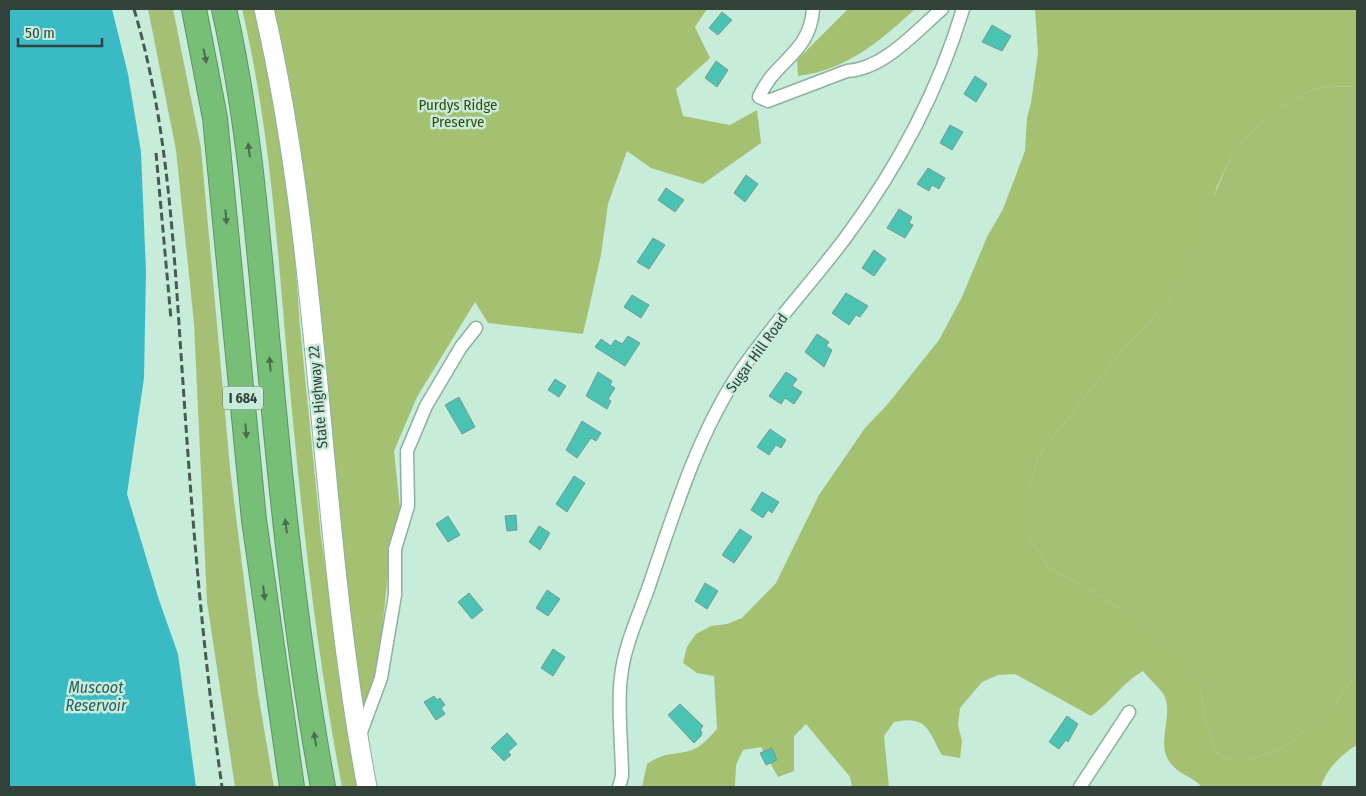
<svg xmlns="http://www.w3.org/2000/svg" width="1366" height="796" font-family="'Fira Sans Condensed',sans-serif">
	<rect width="100%" height="100%" fill="#c8ecda"/>
	<g fill="#a5bf75">
		<polygon points="148,9 173,9 201,148 230,468 258,693 274,787 235,787 207,602 194,323 176,150"/>
		<polygon points="1328,86 1357,87 1357,673 1338,700 1291,743 1277,751 1246,761 1230,761 1216,752 1205,719 1200,685 1119,607 1047,566 1029,538 1029,489 1038,457 1114,360 1171,298 1231,156 1254,130 1281,107 1312,90"/>
	</g>
	<g fill="#a4c071">
		<path d="M 242,9 L 255,9 L 276,111 L 291,203 L 300,327 L 321,537 L 352,754 L 359,787 L 342,787 C 315,645 300,501 287,357 C 277,240 269,123 242,9 Z"/>
		<polygon points="270,9 707,9 695,27 710,58 676,89 683,116 730,125 757,110 761,143 703,184 651,168 627,151 608,204 601,255 583,334 488,323 475,302 417,397 394,451 400,508 388,574 377,677 361,720"/>
		<path d="M 848,9 L 915,9 C 880,41 847,70 798,76 L 797,60 Z"/>
		<path d="M 1035,9 L 1357,9 L 1357,87 L 1328,86 L 1312,90 L 1281,107 L 1254,130 L 1231,156 L 1217,187 L 1196,252 L 1171,298 L 1114,360 L 1038,457 L 1029,489 L 1029,538 L 1047,566 L 1119,607 L 1182,659 L 1200,685 L 1205,719 L 1216,752 L 1230,761 L 1246,761 L 1277,751 L 1291,743 L 1338,700 L 1357,673 L 1357,745 C 1341,754 1326,770 1321,787 L 1202,787 C 1192,776 1177,774 1169,761 C 1156,742 1174,715 1164,695 C 1159,687 1149,679 1143,671 C 1122,683 1110,703 1091,716 L 1015,674 L 998,675 L 982,682 L 960,708 L 958,725 L 962,741 L 960,758 L 942,755 C 928,730 927,715 894,722 L 884,736 L 889,787 L 852,787 L 850,777 L 806,724 L 794,736 L 794,771 L 778,777 L 761,747 L 743,750 L 736,765 L 735,787 L 642,787 L 647,764 C 666,751 673,756 692,750 C 702,746 710,737 717,729 L 714,676 L 697,673 L 683,663 L 687,647 L 696,634 L 711,626 L 727,624 L 742,618 L 776,583 L 819,495 L 865,428 L 887,405 L 939,340 L 962,297 L 987,237 L 1003,209 L 1025,151 L 1027,118 L 1031,103 L 1038,53 Z"/>
	</g>
	<polygon fill="#3abac5" points="9,9 112,9 128,74 141,152 146,272 144,378 127,494 159,600 178,654 196,787 9,787"/>
	<g fill="#4ac3b3" stroke="#749c96">
		<polygon points="722,12 732,20 718,35 709,28"/>
		<polygon points="992,25 1011,36 1002,51 982,42"/>
		<polygon points="716,61 728,70 717,87 705,78"/>
		<polygon points="975,76 987,84 976,102 964,94"/>
		<polygon points="950,125 963,132 952,150 940,143"/>
		<polygon points="928,168 945,178 939,189 932,185 929,191 917,184"/>
		<polygon points="746,175 758,184 745,202 734,193"/>
		<polygon points="666,188 684,200 675,212 658,200"/>
		<polygon points="899,209 912,217 909,223 913,225 905,238 887,228"/>
		<polygon points="653,238 665,245 649,269 637,262"/>
		<polygon points="874,250 886,259 874,276 862,268"/>
		<polygon points="846,293 868,306 860,317 856,315 849,325 832,313"/>
		<polygon points="632,295 649,305 641,318 624,307"/>
		<polygon points="817,334 829,342 826,346 832,350 824,367 805,352"/>
		<polygon points="628,336 640,343 625,366 595,347 601,339 611,346 615,340 622,344"/>
		<polygon points="598,372 612,381 610,385 615,388 608,399 611,401 607,409 586,396"/>
		<polygon points="786,372 797,379 792,386 802,392 794,404 785,398 781,404 769,396"/>
		<polygon points="555,379 566,386 559,397 548,390"/>
		<polygon points="459,397 475,427 462,434 445,405"/>
		<polygon points="582,421 601,433 596,441 591,438 577,458 566,450"/>
		<polygon points="770,429 786,440 781,448 776,445 769,455 757,447"/>
		<polygon points="574,476 585,483 567,512 556,504"/>
		<polygon points="762,492 779,502 772,513 768,510 763,518 751,510"/>
		<polygon points="516,515 517,530 507,531 505,516"/>
		<polygon points="448,516 460,535 448,542 436,524"/>
		<polygon points="539,526 550,533 540,550 529,542"/>
		<polygon points="740,529 752,537 734,563 722,555"/>
		<polygon points="705,583 718,591 707,609 695,601"/>
		<polygon points="547,590 560,599 548,616 536,608"/>
		<polygon points="469,593 483,610 472,619 458,602"/>
		<polygon points="553,649 565,657 553,676 541,668"/>
		<polygon points="434,696 437,700 440,698 445,705 441,708 445,714 436,720 424,702"/>
		<polygon points="680,704 703,726 700,730 702,732 701,736 694,743 668,715"/>
		<polygon points="1067,716 1078,724 1068,742 1066,740 1059,749 1049,742"/>
		<polygon points="507,733 517,744 508,752 511,755 504,761 491,748"/>
		<polygon points="772,748 777,760 766,765 760,753"/>
	</g>
	<g fill="none" stroke-linecap="round" stroke-linejoin="round">
		<defs>
			<g id="minor">
				<path d="M 813,9 C 810,54 774,61 759,97 L 768,101 L 847,71 C 884,69 915,32 942,9"/>
				<polyline points="360,735 381,678 395,595 395,549 408,506 407,451 426,406 461,347 476,328"/>
				<path d="M 619,787 L 622,776 C 622,746 617,705 621,677 C 624,646 639,615 649,586 C 673,516 696,439 737,376 C 769,328 811,284 846,237 C 898,167 938,92 963,9"/>
				<polyline points="1080,787 1129,712"/>
			</g>
			<path id="secondary" d="M 264,9 C 323,265 318,530 367,787"/>
			<g id="motorway">
				<polyline points="194,9 215,118 254,520 292,787"/>
				<path d="M 224,9 C 250,123 258,240 269,357 C 282,501 297,645 323,787"/>
			</g>
		</defs>
		<use href="#minor" stroke="#8db09f" stroke-width="15"/>
		<use href="#secondary" stroke="#8db09f" stroke-width="21"/>
		<use href="#motorway" stroke="#5f9362" stroke-width="26"/>
		<use href="#minor" stroke="#fff" stroke-width="12"/>
		<use href="#secondary" stroke="#fff" stroke-width="19"/>
		<use href="#motorway" stroke="#77bf77" stroke-width="24"/>
		<g stroke="#485a51" stroke-width="3" stroke-dasharray="8 4" stroke-linecap="butt">
			<path d="M 134,9 C 170,130 174,258 183,383 C 192,518 203,653 222,787"/>
			<polyline points="156,153 171,319"/>
		</g>
	</g>
	<defs><path id="oneway-solid" d="M-6-.8H1V-3.2L6.5 0L1 3.2V.8H-6Z" transform="scale(1.25)"/></defs>
	<g fill="#4a6d4f">
		<use href="#oneway-solid" transform="translate(205 56) rotate(78)"/>
		<use href="#oneway-solid" transform="translate(249 150) rotate(-97)"/>
		<use href="#oneway-solid" transform="translate(226 217) rotate(85)"/>
		<use href="#oneway-solid" transform="translate(270 364) rotate(-95)"/>
		<use href="#oneway-solid" transform="translate(246 431) rotate(85)"/>
		<use href="#oneway-solid" transform="translate(286 526) rotate(-97)"/>
		<use href="#oneway-solid" transform="translate(264 593) rotate(83)"/>
		<use href="#oneway-solid" transform="translate(315 739) rotate(-99)"/>
	</g>
	<g text-anchor="middle" stroke-width="5" stroke-linejoin="round" paint-order="stroke">
		<rect fill="#c8ecda" stroke="#5f746a" stroke-width="1" x="223" y="386.5" width="40" height="23" rx="4"/>
		<g font-size="14" font-weight="bold" fill="#32413a">
			<text x="243" y="403">I 684</text>
		</g>
		<g font-size="15" fill="#38490f" stroke="#c8ecda">
			<text x="458" y="110">Purdys Ridge<tspan x="458" dy="17">Preserve</tspan></text>
		</g>
		<g font-size="15" fill="#32413a" stroke="#c8ecda">
			<text transform="translate(757 353) rotate(-54)" y="5">Sugar Hill Road</text>
			<text transform="translate(318 397) rotate(-95)" y="5">State Highway 22</text>
		</g>
		<g font-size="16" font-style="italic" fill="#2a5e63" stroke="#c8ecda">
			<text x="96" y="693">Muscoot<tspan x="96" dy="18">Reservoir</tspan></text>
		</g>
	</g>
	<rect width="1366" height="796" fill="none" stroke="#32413a" stroke-width="20"/>
	<path d="M18 38v8h84v-8" fill="none" stroke="#32413a" stroke-width="2.5"/>
	<text x="25" y="38" font-size="15" fill="#32413a" stroke="#c8ecda" stroke-width="4" paint-order="stroke">50 m</text>
</svg>
